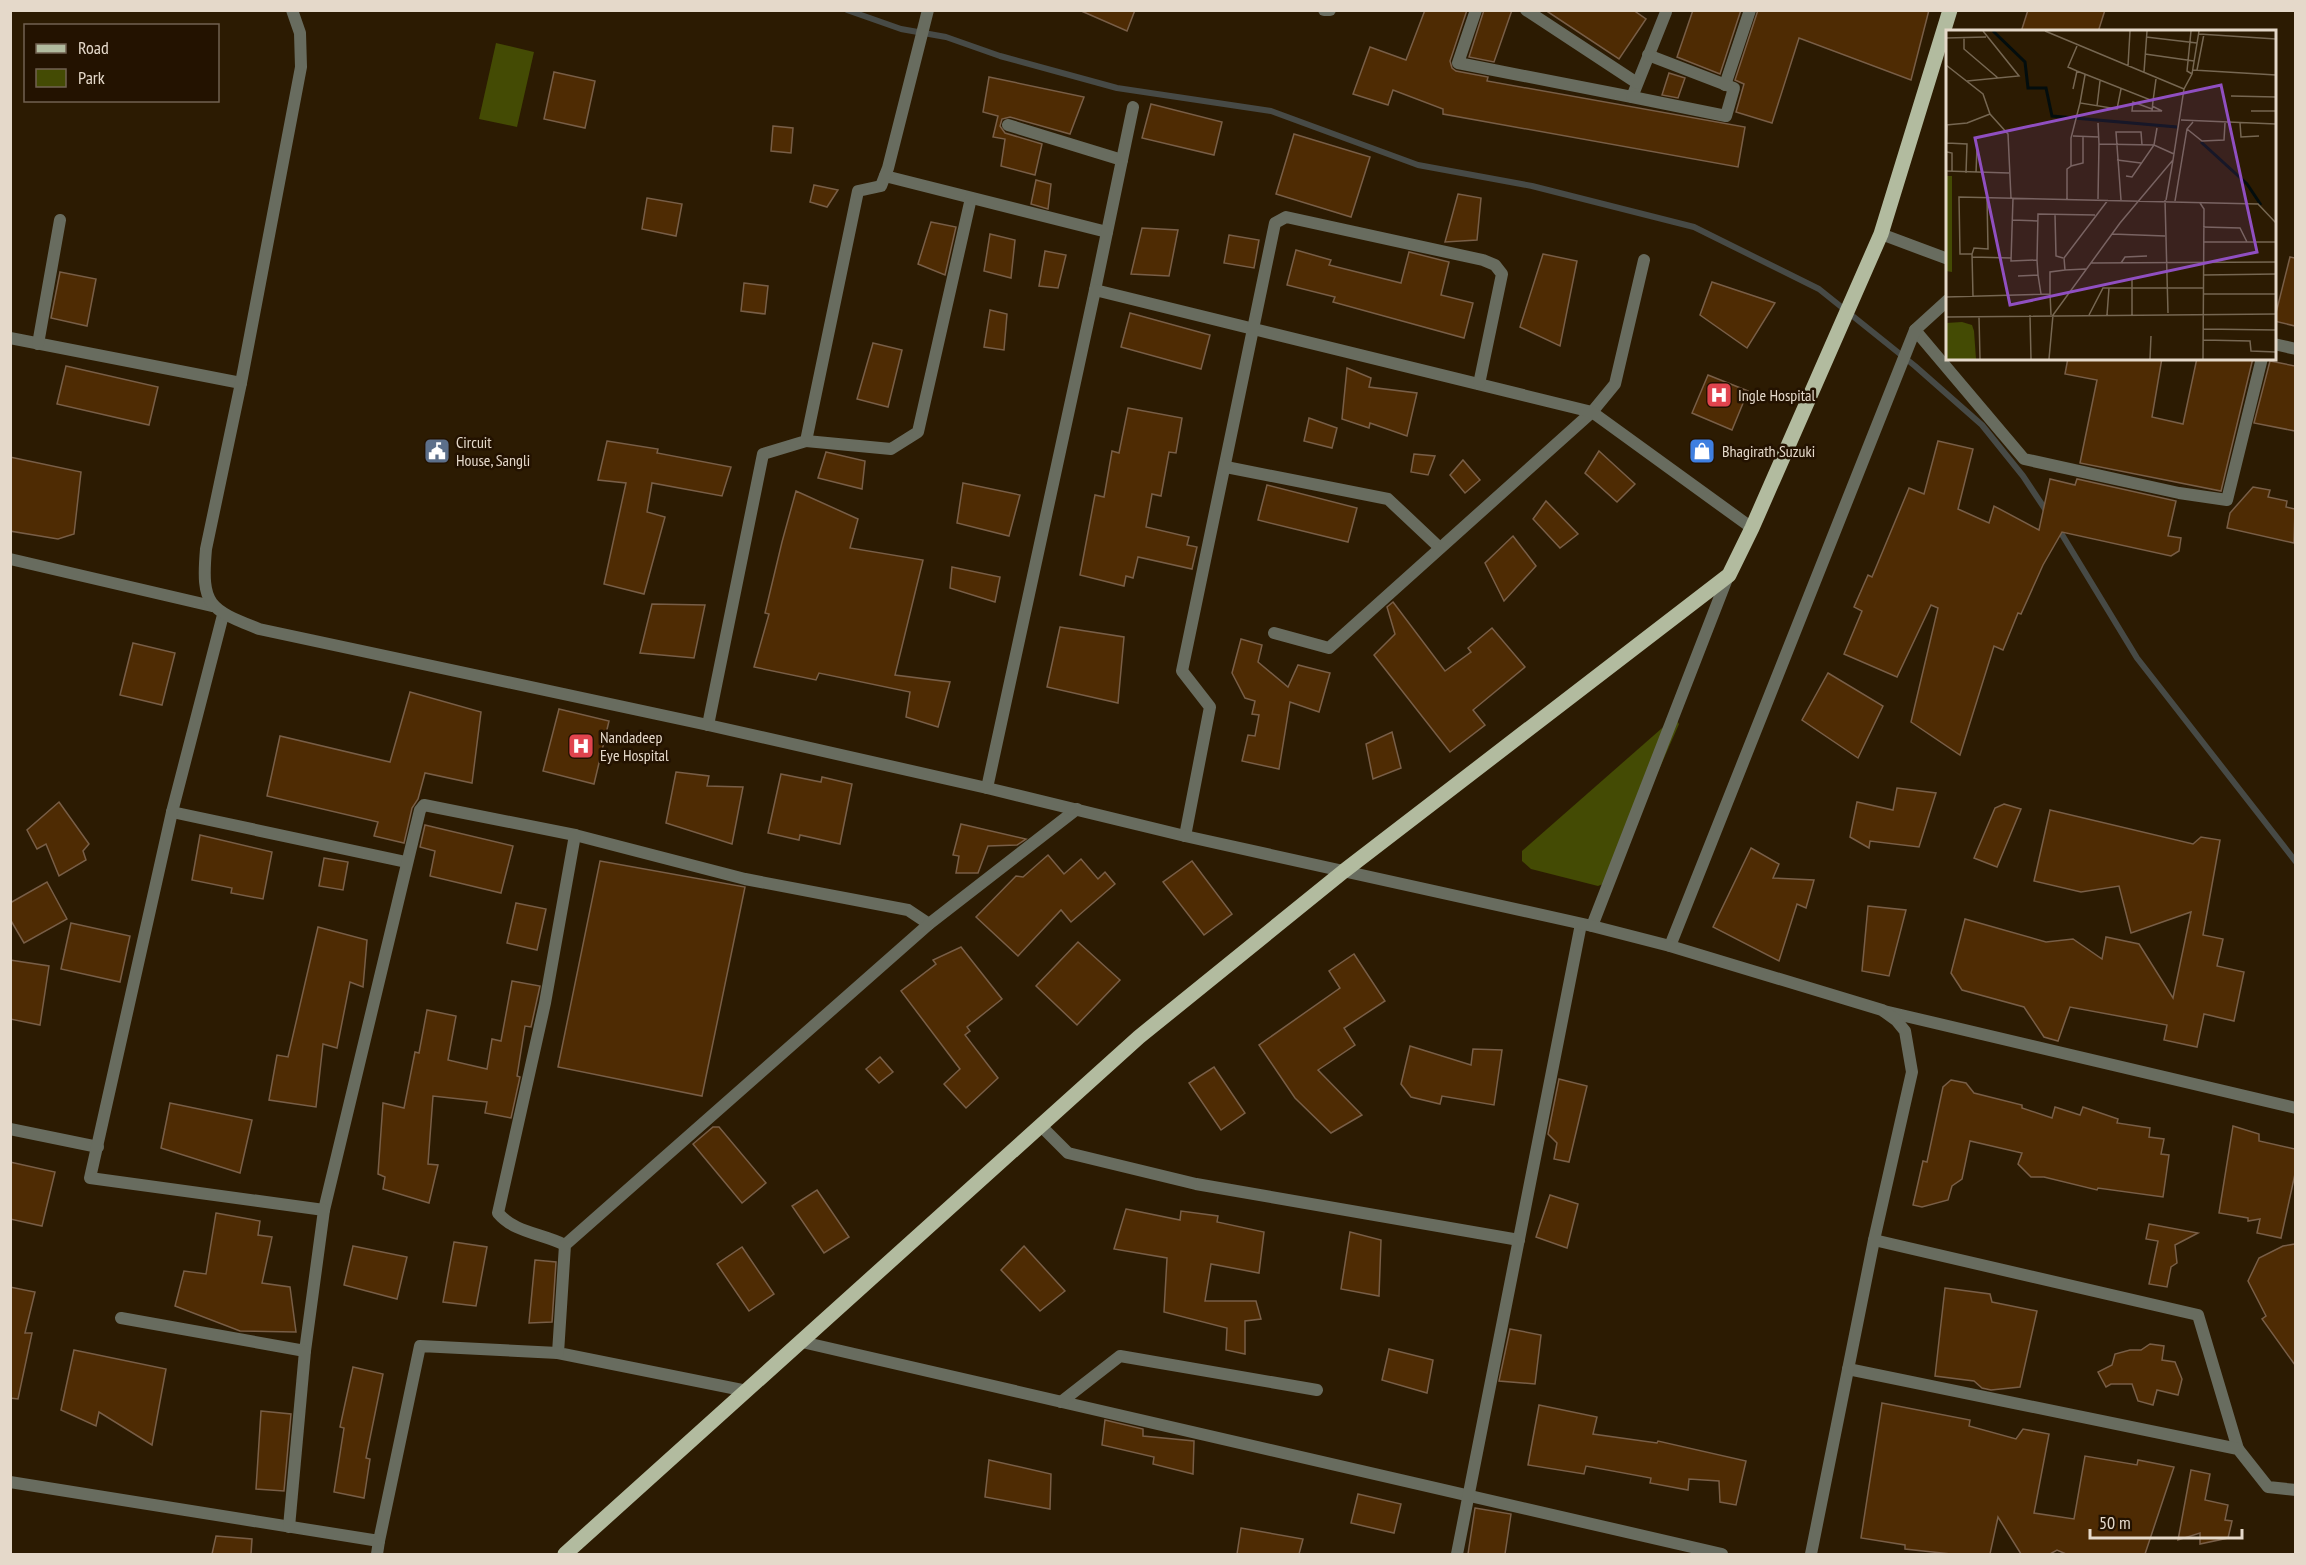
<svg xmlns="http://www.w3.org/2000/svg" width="2306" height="1565" font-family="'PT Sans Narrow',sans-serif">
	<rect width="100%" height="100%" fill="#2c1b02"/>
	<g fill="#444b04">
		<polygon points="496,43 534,52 517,127 479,119"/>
		<polygon points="1677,721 1679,724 1610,881 1598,886 1531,869 1522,861 1522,851 1669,722"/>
	</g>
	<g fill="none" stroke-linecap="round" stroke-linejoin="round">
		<g stroke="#474a46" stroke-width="6">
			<polyline points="847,10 901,29 946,37 1000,56 1117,88 1271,111 1418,165 1532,186 1694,227 1819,289 1915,366 1982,425 2023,476 2047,512"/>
			<polyline points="2058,528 2137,658 2296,862"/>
		</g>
	</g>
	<g fill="#4e2b03" stroke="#785e47" stroke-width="1.5">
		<polygon points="1079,10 1135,10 1127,31"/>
		<polygon points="1425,10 1467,10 1450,61 1452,68 1456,71 1488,77 1487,81 1745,127 1738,167 1443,114 1443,109 1393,90 1388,105 1353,94 1370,47 1406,60"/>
		<polygon points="1484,10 1512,10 1494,62 1469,57"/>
		<polygon points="1545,10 1633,10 1646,19 1619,59"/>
		<polygon points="1693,10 1741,10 1720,74 1677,57"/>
		<polygon points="1758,10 1929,10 1911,80 1799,38 1772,123 1736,112 1744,84 1735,80"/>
		<polygon points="2028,10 2105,10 2098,32 2021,32"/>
		<polygon points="554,72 595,81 585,128 544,119"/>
		<polygon points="1669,73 1685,78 1678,98 1662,95"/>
		<polygon points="989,77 1084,97 1070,134 1010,117 1002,119 1000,126 1005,133 1042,144 1035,175 1001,166 1005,139 993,137 998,116 983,112"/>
		<polygon points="1151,104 1222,122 1214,155 1142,138"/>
		<polygon points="773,126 793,128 791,153 771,151"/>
		<polygon points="1294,134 1370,157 1351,217 1276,194"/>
		<polygon points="1036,180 1051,184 1048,209 1031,204"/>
		<polygon points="814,185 838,190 827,207 810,202"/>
		<polygon points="1458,194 1481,198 1477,240 1445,242"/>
		<polygon points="647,198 682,204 676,236 642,229"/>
		<polygon points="931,222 956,227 945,275 918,264"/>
		<polygon points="1142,228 1178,230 1169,276 1131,274"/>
		<polygon points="990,234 1015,240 1011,278 984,271"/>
		<polygon points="1229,235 1259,240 1254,268 1224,263"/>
		<polygon points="1296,250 1331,260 1329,265 1401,283 1409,252 1449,262 1441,295 1473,303 1464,338 1333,302 1335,297 1287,285"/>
		<polygon points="1045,251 1066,255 1058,288 1039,286"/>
		<polygon points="1543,254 1577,261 1560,346 1520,327"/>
		<polygon points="2290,257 2295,258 2295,326 2274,321"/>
		<polygon points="60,272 96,279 87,326 51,318"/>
		<polygon points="1712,282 1775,303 1747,348 1700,315"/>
		<polygon points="744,283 768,286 765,314 741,311"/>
		<polygon points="990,310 1007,314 1004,350 984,347"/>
		<polygon points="1130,313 1210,335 1201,369 1121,347"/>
		<polygon points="873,343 902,350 888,407 857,399"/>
		<polygon points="2068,358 2162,358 2152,417 2183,424 2197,358 2253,358 2221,491 2080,463 2097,380 2065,374"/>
		<polygon points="2270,361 2295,366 2295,431 2254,423"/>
		<polygon points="66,366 158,387 149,425 57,404"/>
		<polygon points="1347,368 1371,378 1369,387 1417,393 1407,436 1370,423 1369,428 1342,419"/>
		<polygon points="1708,375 1748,391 1732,430 1692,413"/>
		<polygon points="1128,408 1182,418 1176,453 1169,452 1161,496 1152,494 1146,527 1189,537 1187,545 1197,547 1192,569 1138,557 1133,578 1126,576 1124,586 1080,575 1095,495 1104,497 1112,451 1119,453"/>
		<polygon points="1309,418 1337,428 1332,448 1304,441"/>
		<polygon points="607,441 658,449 657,453 731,467 722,496 652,483 647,512 665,517 644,594 604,584 626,483 598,480"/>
		<polygon points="1938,441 1973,449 1958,509 1989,523 1994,506 2039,530 2050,479 2075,485 2077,479 2176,501 2168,536 2181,538 2179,551 2171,556 2062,532 2043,565 2021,614 2018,613 2003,650 1994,646 1960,755 1911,722 1938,608 1931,605 1897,677 1844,654 1862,611 1854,607 1868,575 1872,577 1909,488 1924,494"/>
		<polygon points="1599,451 1635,484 1617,502 1585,473"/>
		<polygon points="826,452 865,461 862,489 818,478"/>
		<polygon points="1414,454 1435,456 1428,475 1411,472"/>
		<polygon points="10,457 81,472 74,534 58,539 10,531"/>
		<polygon points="1463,460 1480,480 1465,493 1450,475"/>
		<polygon points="963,483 1020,495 1009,536 957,523"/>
		<polygon points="1267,485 1357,508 1348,542 1258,520"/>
		<polygon points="2253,487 2270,490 2268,497 2287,501 2286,507 2295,509 2294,543 2227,528 2230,513"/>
		<polygon points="796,491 858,519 850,548 923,560 895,675 950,682 938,727 906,717 910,692 819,673 816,680 754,667 769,614 765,613 782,542"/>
		<polygon points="1546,501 1578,534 1560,548 1533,519"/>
		<polygon points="1513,536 1536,566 1504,601 1485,563"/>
		<polygon points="952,567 1000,577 995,602 950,588"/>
		<polygon points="1393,602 1445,671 1471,652 1468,648 1492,628 1525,667 1473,710 1485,725 1450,752 1374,655 1395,634 1387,607"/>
		<polygon points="652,604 705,605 694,658 640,653"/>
		<polygon points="1060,627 1124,637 1118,703 1047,687"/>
		<polygon points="1241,639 1262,645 1258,662 1288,687 1298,665 1330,673 1319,712 1290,702 1279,769 1242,761 1248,735 1255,736 1259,715 1252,714 1255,701 1245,698 1232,673"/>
		<polygon points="133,643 175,653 162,705 120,695"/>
		<polygon points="1828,673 1883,706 1858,758 1802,720"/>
		<polygon points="410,692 481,712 472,783 425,773 418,799 412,808 404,843 374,836 378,822 267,796 280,736 390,762"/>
		<polygon points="559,709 609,721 594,784 543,771"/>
		<polygon points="1392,732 1401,768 1373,779 1366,744"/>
		<polygon points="676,772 709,776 707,786 743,787 732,844 666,823"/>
		<polygon points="781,774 821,782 822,777 852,784 840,844 800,835 799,840 768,833"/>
		<polygon points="1897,788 1936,793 1919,847 1870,841 1869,848 1850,837 1857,802 1893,810"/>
		<polygon points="59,802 89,844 83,851 86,860 59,876 46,844 37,849 27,830"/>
		<polygon points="2004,804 2021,809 1997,867 1974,858 1995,808"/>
		<polygon points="2050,810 2193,844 2201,837 2220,840 2203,935 2223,939 2217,966 2244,972 2234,1021 2204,1014 2197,1047 2164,1040 2167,1025 2070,1007 2058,1041 2044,1037 2024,1007 1962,990 1951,973 1965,919 2046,942 2073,939 2102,959 2106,937 2139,944 2173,998 2191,912 2131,933 2119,886 2081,892 2034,881"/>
		<polygon points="961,824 1026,839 1017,845 988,846 978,873 956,873 959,856 953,855"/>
		<polygon points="425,825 513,846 501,893 430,876 435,851 420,847"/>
		<polygon points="200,835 272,852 263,899 231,893 232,888 192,880"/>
		<polygon points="1751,848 1779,864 1773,878 1814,880 1806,908 1797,904 1779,961 1713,927"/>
		<polygon points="1048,855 1064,874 1081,859 1098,879 1105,872 1115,884 1071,922 1061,910 1018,956 976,917 1016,876 1023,877"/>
		<polygon points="324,858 348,862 343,890 319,886"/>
		<polygon points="600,861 745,887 702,1096 558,1067"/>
		<polygon points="1192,861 1232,914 1204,935 1163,882"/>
		<polygon points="47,882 67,919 24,943 10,919 10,903"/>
		<polygon points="516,903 546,909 537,950 507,943"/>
		<polygon points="1868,906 1906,910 1889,976 1862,971"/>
		<polygon points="71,923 130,936 120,982 61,969"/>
		<polygon points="318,927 367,940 363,987 350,982 337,1048 323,1044 316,1107 269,1100 277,1055 288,1057"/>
		<polygon points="1078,942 1120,980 1077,1025 1036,986"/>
		<polygon points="961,947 1002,999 967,1027 970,1031 965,1035 998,1078 966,1108 944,1084 960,1069 901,991 936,964 933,960"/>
		<polygon points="1354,954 1385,1001 1344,1028 1355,1045 1318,1070 1362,1115 1331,1133 1295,1098 1259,1045 1340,988 1329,971"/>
		<polygon points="10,960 49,966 40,1025 10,1019"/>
		<polygon points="512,981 540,986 531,1027 525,1026 517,1076 520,1077 511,1118 485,1113 487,1102 433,1096 428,1164 438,1165 429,1203 383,1189 385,1177 378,1174 383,1103 404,1108 415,1052 419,1053 427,1010 456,1016 448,1060 487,1069 492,1039 501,1041"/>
		<polygon points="1410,1046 1471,1065 1473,1049 1502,1050 1494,1105 1442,1096 1440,1104 1411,1097 1401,1084"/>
		<polygon points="880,1057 893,1072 879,1083 866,1069"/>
		<polygon points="1214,1067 1245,1113 1221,1130 1189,1083"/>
		<polygon points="1559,1079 1587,1086 1569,1162 1554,1159 1557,1143 1548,1134"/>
		<polygon points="1951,1080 1966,1083 1974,1093 2022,1105 2022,1108 2052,1118 2055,1107 2080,1115 2083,1107 2118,1119 2117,1123 2150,1128 2149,1137 2164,1139 2161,1154 2169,1155 2163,1197 2098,1188 2097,1190 2044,1177 2031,1177 2018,1164 2022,1153 1970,1141 1962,1179 1952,1186 1948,1200 1922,1207 1913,1205 1923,1161 1927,1162 1943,1087"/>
		<polygon points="170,1103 252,1120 240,1173 161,1148"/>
		<polygon points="2233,1126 2259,1134 2259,1141 2295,1149 2295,1174 2281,1238 2257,1233 2260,1219 2248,1221 2248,1218 2219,1213"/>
		<polygon points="713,1127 719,1127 766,1183 742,1203 693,1144"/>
		<polygon points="10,1162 55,1172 42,1226 10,1219"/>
		<polygon points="817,1190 849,1237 824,1253 792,1206"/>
		<polygon points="1550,1195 1578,1204 1567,1248 1536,1237"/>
		<polygon points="1126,1209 1180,1220 1181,1211 1218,1216 1217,1222 1264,1232 1259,1273 1211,1264 1205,1301 1256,1301 1261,1319 1245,1321 1245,1354 1226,1350 1227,1328 1164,1312 1167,1258 1114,1249"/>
		<polygon points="216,1213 260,1221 258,1235 272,1237 262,1283 290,1287 296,1332 240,1331 175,1306 184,1271 206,1274"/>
		<polygon points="2149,1224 2198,1233 2175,1245 2177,1263 2171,1267 2167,1287 2149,1284 2158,1241 2146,1239"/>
		<polygon points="1350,1232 1381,1240 1379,1296 1341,1289"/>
		<polygon points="454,1242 487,1247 476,1306 443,1302"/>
		<polygon points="2295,1244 2295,1365 2262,1319 2266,1316 2248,1281 2259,1258 2283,1246"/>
		<polygon points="353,1246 407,1257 397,1299 344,1285"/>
		<polygon points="1024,1246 1065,1291 1040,1311 1001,1270"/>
		<polygon points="742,1247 774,1294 749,1311 717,1264"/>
		<polygon points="535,1260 556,1262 552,1322 529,1323"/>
		<polygon points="10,1287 35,1292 25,1333 32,1333 18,1399 10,1398"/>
		<polygon points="1945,1288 1990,1294 1992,1302 2037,1311 2020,1387 1991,1390 1982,1388 1974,1381 1935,1376"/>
		<polygon points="1510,1329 1541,1335 1535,1384 1499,1381"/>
		<polygon points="2150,1344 2164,1346 2162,1360 2175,1362 2182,1379 2178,1395 2157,1390 2153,1405 2138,1401 2132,1384 2111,1384 2106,1387 2098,1372 2112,1365 2115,1354 2130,1350 2141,1350"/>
		<polygon points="1389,1349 1433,1360 1427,1393 1382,1380"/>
		<polygon points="74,1350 166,1369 152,1445 99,1412 96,1426 61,1410"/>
		<polygon points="353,1367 383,1374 366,1458 370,1459 364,1498 334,1492 344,1428 340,1427"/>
		<polygon points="1882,1403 1970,1420 1969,1426 2016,1439 2023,1429 2049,1434 2034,1513 2074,1519 2085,1456 2137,1465 2138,1460 2174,1467 2145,1554 2066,1554 2057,1550 2050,1554 2021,1554 1998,1517 1990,1554 1951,1554 1905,1549 1905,1545 1861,1538"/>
		<polygon points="1539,1405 1597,1417 1593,1434 1657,1443 1658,1441 1746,1461 1736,1505 1720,1502 1719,1481 1689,1479 1688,1490 1650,1483 1651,1478 1586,1466 1584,1474 1528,1465"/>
		<polygon points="261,1411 291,1414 284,1491 256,1489"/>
		<polygon points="1105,1420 1143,1429 1143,1436 1194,1441 1193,1474 1153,1464 1154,1457 1102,1445"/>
		<polygon points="989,1460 1051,1474 1050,1509 985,1497"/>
		<polygon points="2191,1470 2210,1474 2205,1500 2228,1505 2225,1520 2232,1521 2228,1538 2200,1544 2200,1533 2178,1540"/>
		<polygon points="1358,1494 1401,1504 1394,1533 1351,1523"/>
		<polygon points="1475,1508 1511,1514 1505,1554 1468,1554"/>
		<polygon points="1241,1528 1303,1539 1299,1554 1237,1554"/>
		<polygon points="216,1536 252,1539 251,1554 212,1554"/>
	</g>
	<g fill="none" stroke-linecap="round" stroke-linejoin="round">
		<g stroke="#686c5f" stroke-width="12">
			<polyline points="1324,10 1330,10"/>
			<polyline points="1476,10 1458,63 1632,97 1666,12"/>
			<polyline points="1526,10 1637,83"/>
			<polyline points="1725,85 1750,10"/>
			<polyline points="1632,97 1726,116 1734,88 1648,55"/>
			<polyline points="1008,125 1122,160"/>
			<polyline points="885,176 1107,232"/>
			<polyline points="1881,234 1948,259"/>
			<polyline points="1095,290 1133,107"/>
			<polyline points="1915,330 2024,459 2179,493 2227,500 2262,358"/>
			<polyline points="10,338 241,383"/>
			<polyline points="38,344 60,220"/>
			<polyline points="2274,344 2296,349"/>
			<polyline points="806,441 891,449 918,432 971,198"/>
			<polyline points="1226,467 1388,499 1440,548"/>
			<polyline points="10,559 212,606"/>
			<polyline points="1274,633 1329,648 1592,412 1615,384 1644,260"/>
			<polyline points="708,725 763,454 806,441 858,191 881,186 888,168 928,10"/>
			<polyline points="987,788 1095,290 1592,412 1752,528"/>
			<polyline points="172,812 406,862"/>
			<polyline points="1185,836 1210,707 1182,671 1275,223 1286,217 1483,260 1495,265 1502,274 1479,384"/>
			<polyline points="1592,926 1728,576"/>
			<polyline points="1670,946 1915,330 1948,300"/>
			<polyline points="1884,1011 2296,1108"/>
			<polyline points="1041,1126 1068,1153 1196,1184 1519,1240"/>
			<polyline points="10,1129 98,1147"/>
			<polyline points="324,1210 420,810 424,805 575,835 745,879 908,910 929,924"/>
			<polyline points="1874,1240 2198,1315 2238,1449"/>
			<path d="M 565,1245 C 541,1233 515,1233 498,1213 L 545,1003 L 575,835"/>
			<polyline points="121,1318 305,1351 324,1210 90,1178 172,812 223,615"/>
			<polyline points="802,1342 1722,1554"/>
			<polyline points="1848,1369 2238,1449 2268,1487 2296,1490"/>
			<polyline points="747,1391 558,1353 565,1245 929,924 1077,809"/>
			<polyline points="1061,1402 1120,1356 1317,1390"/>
			<polyline points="10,1482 379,1541 420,1346 558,1353"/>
			<polyline points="289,1527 305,1351"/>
			<polyline points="377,1554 379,1541"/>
			<polyline points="1457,1554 1581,924"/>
		</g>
		<path stroke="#686c5f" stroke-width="12" d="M 292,10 L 300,33 L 301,67 L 241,383 L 206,549 C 201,606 209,609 259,629 L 708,725 L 987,788 L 1185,836 L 1592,926 L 1670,946 L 1882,1010 L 1896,1020 L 1905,1031 L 1912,1072 L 1874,1240 L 1811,1554"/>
		<polyline stroke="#b2bb9f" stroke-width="15" points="565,1554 1139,1037 1344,871 1729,575 1752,528 1881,234 1950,10"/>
	</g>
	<defs>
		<symbol id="hospital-square" viewBox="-11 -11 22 22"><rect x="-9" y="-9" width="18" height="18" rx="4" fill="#e0444e" stroke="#231200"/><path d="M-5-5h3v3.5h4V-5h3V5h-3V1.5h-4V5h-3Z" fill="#fff"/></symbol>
		<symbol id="civic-square" viewBox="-11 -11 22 22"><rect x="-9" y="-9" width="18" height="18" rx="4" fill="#5c6f8a" stroke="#231200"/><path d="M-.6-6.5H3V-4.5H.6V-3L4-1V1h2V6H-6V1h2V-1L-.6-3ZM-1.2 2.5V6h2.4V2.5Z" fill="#fff"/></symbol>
		<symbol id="shop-square" viewBox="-11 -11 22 22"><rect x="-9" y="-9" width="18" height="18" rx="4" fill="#3f7fe0" stroke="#231200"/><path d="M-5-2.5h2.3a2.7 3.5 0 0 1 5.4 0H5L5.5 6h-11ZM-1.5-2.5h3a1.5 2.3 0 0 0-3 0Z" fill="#fff"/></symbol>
	</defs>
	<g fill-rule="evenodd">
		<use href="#hospital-square" x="1704" y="380" width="30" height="30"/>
		<use href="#civic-square" x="422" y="436" width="30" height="30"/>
		<use href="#shop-square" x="1687" y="436" width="30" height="30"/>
		<use href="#hospital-square" x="566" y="731" width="30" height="30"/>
	</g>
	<g text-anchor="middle" stroke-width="5" stroke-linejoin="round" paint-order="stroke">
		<g font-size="16" fill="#e5d9ca" stroke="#231200" text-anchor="start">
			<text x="1738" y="401">Ingle Hospital</text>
			<text x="456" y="448">Circuit<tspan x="456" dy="18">House, Sangli</tspan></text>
			<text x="1722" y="457">Bhagirath Suzuki</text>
			<text x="600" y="743">Nandadeep<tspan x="600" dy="18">Eye Hospital</tspan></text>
		</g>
	</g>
	<g transform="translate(1946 30)">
		<rect width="330" height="330" fill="#2c1b02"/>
		<path d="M 0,146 L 6,146 L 6,242 L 0,241 ZM 16,292 L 26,295 L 28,301 L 30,329 L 0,329 L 0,293 Z" fill="#444b04"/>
		<path fill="none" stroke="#030d0d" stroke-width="3" d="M 47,1 L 79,32 L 82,58 L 100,58 L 106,86 L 231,97M 255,112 L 301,154 L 315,175"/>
		<path fill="none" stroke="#766752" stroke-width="1.5" d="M 99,1 L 238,59M 245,1 L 241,41 L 246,44M 253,4 L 330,9M 18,7 L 18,19 L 52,48M 200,7 L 251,13M 0,8 L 40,7M 131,16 L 122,37 L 131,41 L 207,71 L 210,49M 199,24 L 248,31M 0,35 L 37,64 L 44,84 L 62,104 L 65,168M 182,36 L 184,1M 247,40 L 330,45M 251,40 L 258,4M 198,42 L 201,1M 139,45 L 134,73 L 171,79 L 175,59M 21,51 L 73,46 L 37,1M 127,59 L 131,41M 285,66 L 330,67M 151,76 L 154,51M 206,79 L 187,72 L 186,81 L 206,81 L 207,71M 206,81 L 216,81 L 206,76M 305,81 L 330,81M 235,90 L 330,94M 152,93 L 153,114M 294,93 L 295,107 L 313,106M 0,95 L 21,93 L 44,84M 241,99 L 256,111 L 278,110 L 279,93M 127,106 L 153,107M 1,113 L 21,114 L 20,143M 0,122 L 1,95M 1,122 L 6,123 L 6,142M 171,130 L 195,133M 125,136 L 137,133 L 137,107M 0,141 L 63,143M 30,143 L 31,117M 180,146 L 186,147 L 208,115 L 211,98M 67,168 L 65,231 L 91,230 L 92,245 L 72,246M 121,169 L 121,139 L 125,136 L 125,108 L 134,73M 152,169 L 153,114 L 208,115 L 228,124M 175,170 L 170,102 L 195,102 L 196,115M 219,170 L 222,283M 220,170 L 227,130M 229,171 L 241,99 L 247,92M 254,173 L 258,179 L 257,329M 109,184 L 110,226 L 117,228M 66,190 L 92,191M 257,197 L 294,198 L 301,212M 166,204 L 219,206M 258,212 L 330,212M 26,224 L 14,224 L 13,167 L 312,174 L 330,193M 26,227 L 65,228M 91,230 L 92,184 L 149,185M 145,233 L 330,232M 175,233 L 179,227 L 201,226M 140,239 L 119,240 L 118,228 L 162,170M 92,245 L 95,264M 258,245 L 330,244M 186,250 L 186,285M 104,264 L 105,285M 258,264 L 330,264M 0,267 L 104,264 L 104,242 L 119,240M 27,267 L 26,224 L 28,218 L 42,219 L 41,167M 84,285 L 85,329M 143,285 L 157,258 L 258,258M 161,285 L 163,258M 0,287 L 330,284M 33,287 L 34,329M 257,299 L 330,300M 257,310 L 304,311 L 305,321 L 330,322M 103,329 L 107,285 L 174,193 L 227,130 L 238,59 L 246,44 L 253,1M 204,329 L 205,306"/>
		<path fill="#904fc1" fill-opacity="0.15" stroke="#904fc1" stroke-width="3" d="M 275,55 L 311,222 L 64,275 L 29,108 Z"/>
		<rect width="330" height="330" fill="none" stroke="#e5d9ca" stroke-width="3"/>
	</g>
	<rect width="2306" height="1565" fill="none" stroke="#e5d9ca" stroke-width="24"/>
	<rect x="24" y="24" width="195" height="78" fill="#231200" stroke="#716251" stroke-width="1.5"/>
	<rect x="36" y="44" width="30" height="9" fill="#b2bb9f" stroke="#716251" stroke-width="1.5"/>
	<text x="78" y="54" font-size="18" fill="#e5d9ca">Road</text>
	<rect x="36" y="69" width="30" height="18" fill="#444b04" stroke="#716251" stroke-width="1.5"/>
	<text x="78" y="84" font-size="18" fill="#e5d9ca">Park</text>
	<path d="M2090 1529v9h152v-9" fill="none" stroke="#e5d9ca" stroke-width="3"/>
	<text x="2099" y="1529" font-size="18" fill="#e5d9ca" stroke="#231200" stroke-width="4.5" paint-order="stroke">50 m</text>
</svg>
